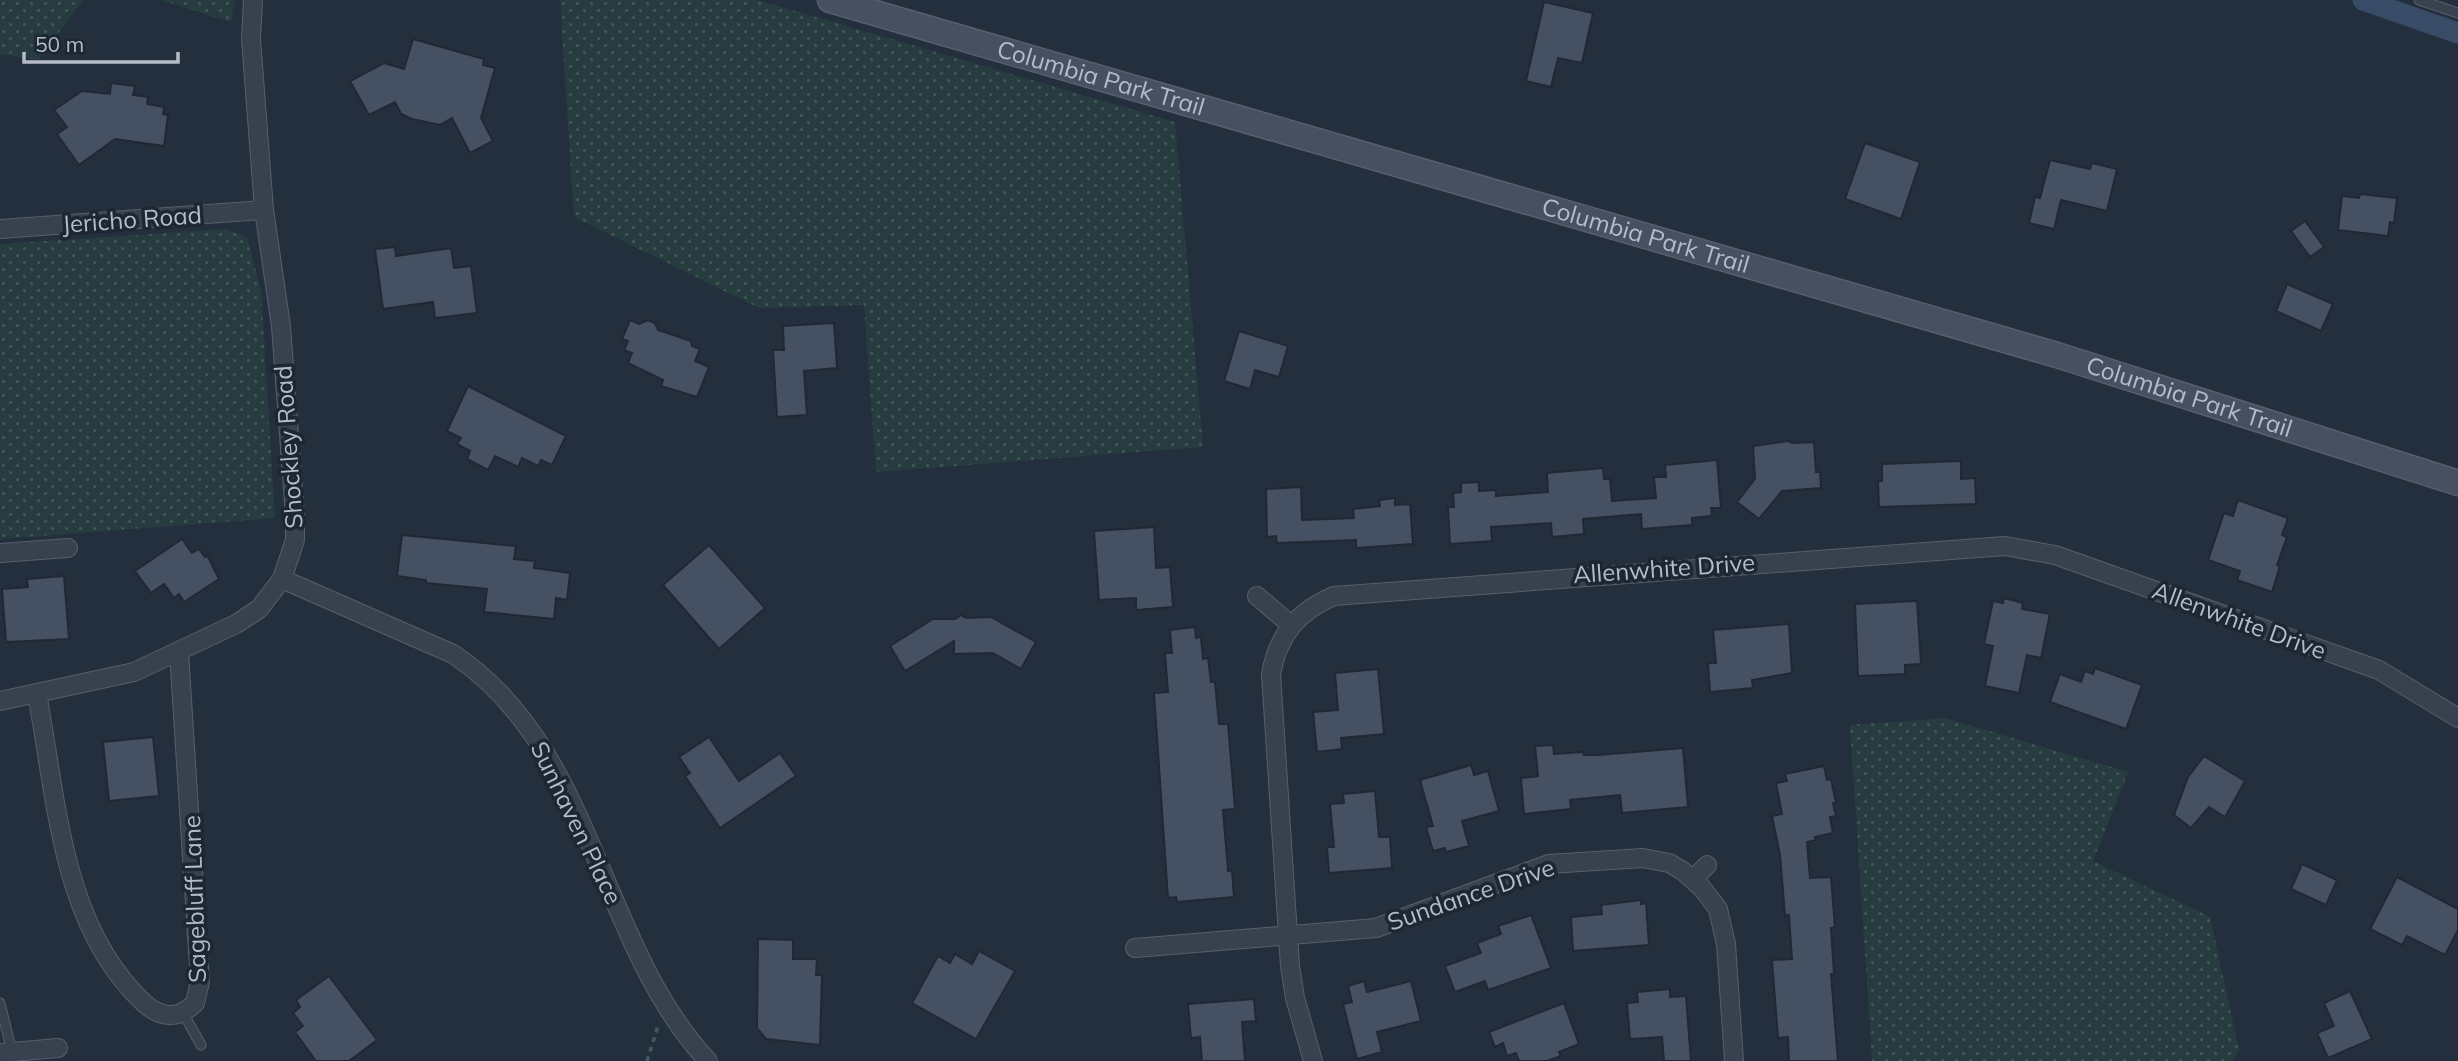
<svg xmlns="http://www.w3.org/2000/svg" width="2458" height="1061" font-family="Mulish,sans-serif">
	<defs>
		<pattern id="grass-dots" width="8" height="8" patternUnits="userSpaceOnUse" patternTransform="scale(1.75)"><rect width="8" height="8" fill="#263c3f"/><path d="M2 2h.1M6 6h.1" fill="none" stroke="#435659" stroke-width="1.8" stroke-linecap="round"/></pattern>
	</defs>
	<rect width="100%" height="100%" fill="#242f3e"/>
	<g fill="url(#grass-dots)">
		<polygon points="0,0 83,0 38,60 0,54"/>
		<polygon points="161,0 235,0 231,22"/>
		<polygon points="560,0 758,0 1175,122 1203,447 876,472 864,305 759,308 574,217"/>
		<polygon points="225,229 247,237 261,291 275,518 0,539 0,244"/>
		<polygon points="1945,718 2128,772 2093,861 2210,917 2239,1050 2232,1061 1872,1061 1850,725"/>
	</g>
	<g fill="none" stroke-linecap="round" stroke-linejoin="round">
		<polyline stroke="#394c67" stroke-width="21" points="2363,0 2458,33"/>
	</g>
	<g fill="#455162" stroke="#1f2835" stroke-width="2">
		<polygon points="1544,2 1593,13 1582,63 1558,58 1551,87 1526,81"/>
		<polygon points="413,39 484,59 483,65 495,68 481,118 493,141 470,153 452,118 440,125 412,119 401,114 395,102 369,115 350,81 384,63 404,69"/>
		<polygon points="111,83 135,86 133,95 148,97 147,104 164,107 163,114 168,115 164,146 115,139 79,165 57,134 67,127 54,110 82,91 110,94"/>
		<polygon points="1865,143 1920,162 1901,219 1845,199"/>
		<polygon points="2050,160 2090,169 2092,163 2117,169 2107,211 2061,200 2054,229 2029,223 2035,197 2040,198"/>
		<polygon points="2360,194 2397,198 2394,223 2390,222 2388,236 2338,230 2342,196 2359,198"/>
		<polygon points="2305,221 2324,247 2310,257 2291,231"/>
		<polygon points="395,247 396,256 451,248 454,268 471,266 477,313 435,318 433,302 383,309 375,249"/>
		<polygon points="2287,284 2333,304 2321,331 2276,311"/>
		<polygon points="630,320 639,324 648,320 655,323 658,330 691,341 692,346 700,349 695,361 709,367 697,397 661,386 663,380 628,363 632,353 624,350 628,341 622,339"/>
		<polygon points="834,323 837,368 804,371 807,415 777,417 773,350 784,350 783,326"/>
		<polygon points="1239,331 1288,346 1279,377 1255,370 1250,389 1224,381"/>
		<polygon points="468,386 566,436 552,465 541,460 538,466 522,458 518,467 495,456 488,470 467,459 470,451 457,444 461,438 447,431"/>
		<polygon points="1788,441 1792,443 1814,442 1816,472 1820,472 1821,488 1782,491 1759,519 1737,502 1755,479 1753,446"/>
		<polygon points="1717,460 1721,508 1711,508 1712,516 1692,518 1692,525 1642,529 1641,514 1583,519 1584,534 1552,537 1551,523 1491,527 1492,541 1450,544 1448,507 1454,507 1453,493 1461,492 1461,483 1479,482 1479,491 1496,490 1496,496 1548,492 1547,473 1603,468 1604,479 1610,479 1612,501 1656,498 1654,477 1666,477 1665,465"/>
		<polygon points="1961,461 1961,479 1975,478 1976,504 1879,507 1878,481 1882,481 1882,464"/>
		<polygon points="1301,487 1302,520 1354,518 1353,509 1380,506 1379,500 1395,498 1395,505 1410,504 1413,544 1356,548 1356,540 1277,543 1276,536 1267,537 1266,489"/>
		<polygon points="2238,500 2288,518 2282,535 2287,537 2277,565 2280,566 2272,592 2237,580 2240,571 2208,560 2224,513 2233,516"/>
		<polygon points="1154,527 1156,568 1170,567 1173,607 1136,610 1136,598 1099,600 1094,531"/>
		<polygon points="402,535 516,546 514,559 535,561 534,568 570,573 567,600 556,598 554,619 484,612 487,589 426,583 426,580 397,576"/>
		<polygon points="182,539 192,553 199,549 205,557 207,555 219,579 184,602 179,594 174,598 164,584 151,593 135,571"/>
		<polygon points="709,545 765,608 719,649 663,585"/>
		<polygon points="64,576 69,639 6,642 2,589 28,587 27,579"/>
		<polygon points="2004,598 2023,603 2022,609 2050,614 2041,658 2027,655 2019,693 1985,686 1993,646 1984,644 1993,601 2003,603"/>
		<polygon points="1917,601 1921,664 1905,665 1905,674 1858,676 1855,604"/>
		<polygon points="961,615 966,618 991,617 1036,642 1021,669 993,653 954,654 954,641 905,671 890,646 933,619 955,619"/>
		<polygon points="1789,624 1792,673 1752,680 1753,688 1710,692 1708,663 1716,663 1713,630"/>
		<polygon points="1195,627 1196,638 1201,637 1203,659 1208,658 1211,682 1215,682 1219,724 1228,724 1235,809 1223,810 1228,871 1232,870 1234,897 1177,902 1176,897 1168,898 1154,693 1168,692 1165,653 1172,653 1170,630"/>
		<polygon points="2095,668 2142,685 2126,729 2050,702 2060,674 2081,682 2085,671 2093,674"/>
		<polygon points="1378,669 1384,734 1341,738 1342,749 1317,752 1313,712 1338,710 1335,673"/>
		<polygon points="153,737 159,796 109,801 103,742"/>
		<polygon points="709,737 739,781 780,753 796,776 720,828 685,776 690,773 679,757"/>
		<polygon points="1553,745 1554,754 1583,752 1584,755 1598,755 1683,748 1688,807 1622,813 1620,795 1570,800 1571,809 1524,814 1521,778 1538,776 1535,746"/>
		<polygon points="2204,756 2245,781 2225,817 2209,807 2191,828 2174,815 2188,777"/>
		<polygon points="1471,765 1474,775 1488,771 1499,811 1462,821 1469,846 1446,852 1445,848 1433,851 1426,827 1433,826 1420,780"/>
		<polygon points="1824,766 1827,780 1831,779 1836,803 1833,803 1836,816 1830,817 1833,833 1815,837 1816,840 1807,842 1810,878 1831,877 1835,927 1831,928 1834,974 1831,974 1838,1061 1789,1061 1788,1037 1778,1038 1772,960 1792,959 1789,915 1785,916 1780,855 1772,816 1782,814 1776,783 1787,781 1785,774"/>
		<polygon points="1375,791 1379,837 1390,837 1392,868 1329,873 1327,847 1334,847 1330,804 1344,803 1343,794"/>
		<polygon points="2302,864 2337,880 2326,905 2291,889"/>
		<polygon points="2397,877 2458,909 2458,930 2445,955 2407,936 2402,945 2370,929"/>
		<polygon points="1641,900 1641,904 1646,903 1649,945 1573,951 1571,917 1602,914 1601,905"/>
		<polygon points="1531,915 1551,968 1488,990 1485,981 1455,992 1445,966 1481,953 1477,943 1501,934 1498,926"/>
		<polygon points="758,939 793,940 793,959 817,959 816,975 822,975 820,1045 766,1039 757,1028"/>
		<polygon points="979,951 1015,971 976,1039 912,1003 938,956 950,963 955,954 972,964"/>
		<polygon points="329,976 377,1040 349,1061 316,1061 295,1032 303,1026 293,1013 300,1007 296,1000"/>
		<polygon points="1364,981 1367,992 1411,981 1421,1021 1377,1032 1382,1052 1357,1059 1343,1004 1352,1002 1348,986"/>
		<polygon points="1670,989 1670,997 1686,996 1691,1061 1664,1061 1662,1037 1630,1039 1627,1003 1638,1002 1637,992"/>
		<polygon points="2350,991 2372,1039 2328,1058 2317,1033 2334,1026 2324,1003"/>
		<polygon points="1254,999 1256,1021 1242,1022 1245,1061 1202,1061 1200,1037 1191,1038 1188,1004"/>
		<polygon points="1564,1003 1579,1044 1559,1052 1561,1056 1547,1061 1519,1061 1516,1053 1507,1056 1503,1043 1495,1047 1489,1032"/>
	</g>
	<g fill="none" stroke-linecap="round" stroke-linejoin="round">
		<defs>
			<g id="lane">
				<polyline points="2419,0 2458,13"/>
				<polyline points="0,1003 12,1052"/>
				<polyline points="183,1013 201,1045"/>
			</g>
			<g id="street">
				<polyline points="0,229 264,210"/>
				<polyline points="0,553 68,548"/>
				<path d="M 282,579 L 453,654 C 595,748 597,942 708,1061"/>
				<polyline points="1257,596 1291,625"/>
				<path d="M 37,694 C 57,799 61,926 144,1003 C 161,1018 178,1020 195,1003 L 200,982 L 179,652"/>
				<polyline points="0,701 134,672 236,624 259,609 282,579 295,540 295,516 281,326 264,210 251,39 253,0"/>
				<polyline points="1694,879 1707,865"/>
				<polyline points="1135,948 1376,928 1549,864 1643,858 1669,863 1683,871 1702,888 1718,909 1726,944 1734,1061"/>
				<polyline points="0,1053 58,1048"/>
				<path d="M 1313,1061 L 1295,998 L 1290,966 L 1271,674 C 1278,635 1298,611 1334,596 L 2005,546 L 2055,555 L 2379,670 L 2458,718"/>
			</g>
			<g id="secondary">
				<path id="s1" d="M 830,0 L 2057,355 L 2458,483"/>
			</g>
		</defs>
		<use href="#lane" stroke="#565f6c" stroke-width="11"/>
		<use href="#street" stroke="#565f6c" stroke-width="20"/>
		<use href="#secondary" stroke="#565f6c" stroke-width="27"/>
		<polyline stroke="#44595c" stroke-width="3.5" stroke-dasharray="5 5" stroke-linecap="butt" points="647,1061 658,1026"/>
		<use href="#lane" stroke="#38414e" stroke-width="9"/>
		<use href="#street" stroke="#38414e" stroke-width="18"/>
		<use href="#secondary" stroke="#465061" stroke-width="24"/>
	</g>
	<g text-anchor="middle" stroke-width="7" stroke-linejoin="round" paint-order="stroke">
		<g font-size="24" fill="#b4bcc9" stroke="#1d2633">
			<text dy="8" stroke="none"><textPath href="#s1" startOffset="282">Columbia Park Trail</textPath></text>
			<text transform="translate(132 220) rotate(-4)" y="8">Jericho Road</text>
			<text dy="8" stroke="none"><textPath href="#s1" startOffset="849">Columbia Park Trail</textPath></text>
			<text dy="8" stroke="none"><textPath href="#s1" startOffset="1416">Columbia Park Trail</textPath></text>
			<text transform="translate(289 447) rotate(-94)" y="8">Shockley Road</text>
			<text transform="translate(1664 569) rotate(-4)" y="8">Allenwhite Drive</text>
			<text transform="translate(2239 621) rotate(20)" y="8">Allenwhite Drive</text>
			<text transform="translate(576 823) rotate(64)" y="8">Sunhaven Place</text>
			<text transform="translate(1471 895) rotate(-19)" y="8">Sundance Drive</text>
			<text transform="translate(195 899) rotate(-92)" y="8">Sagebluff Lane</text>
		</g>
	</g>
	<path d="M24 52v10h154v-10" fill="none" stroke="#b4bcc9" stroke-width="3.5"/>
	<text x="35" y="52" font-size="21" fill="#b4bcc9" stroke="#1d2633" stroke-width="5" paint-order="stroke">50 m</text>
</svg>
